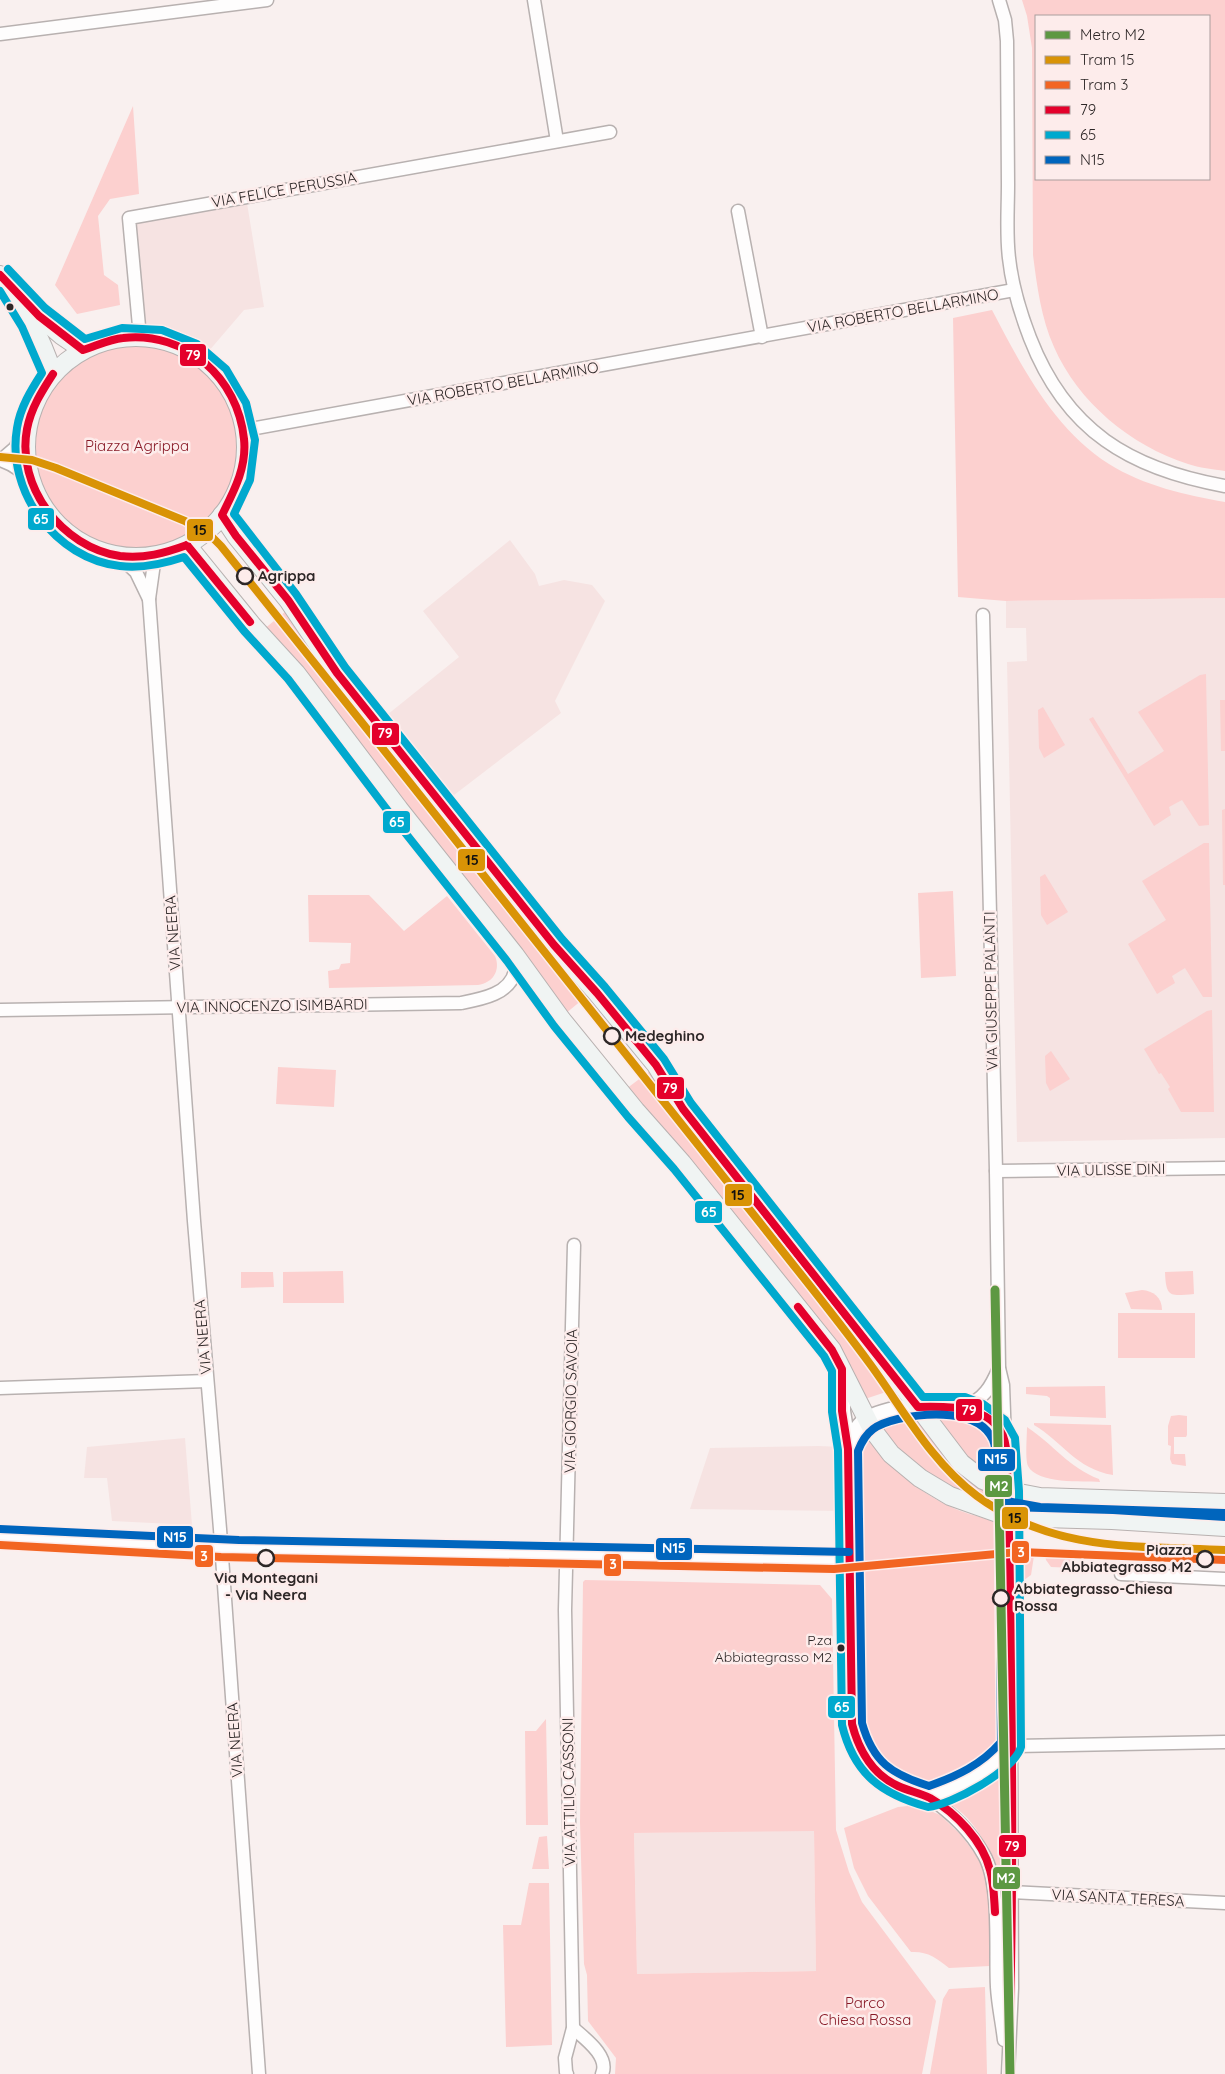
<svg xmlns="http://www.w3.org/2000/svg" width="1225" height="2074" font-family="Quicksand,sans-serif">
	<rect width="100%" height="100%" fill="#f9f0ef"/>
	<g fill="#f6e3e2">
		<polygon points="246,197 264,307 244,310 202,359 179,345 166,341 140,337 129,218"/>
		<polygon points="510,540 535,574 539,586 564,580 592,585 605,601 555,701 561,713 441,805 377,723 459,657 423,611"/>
		<polygon points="1225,598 1225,1138 1017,1142 1007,662 1027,661 1026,628 1006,628 1006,601"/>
		<polygon points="185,1438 192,1525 112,1521 107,1478 84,1478 87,1447"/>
		<polygon points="818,1446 843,1447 844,1511 690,1509 710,1448"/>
		<polygon points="814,1830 816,1971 637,1974 634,1833"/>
	</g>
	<g fill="#fcd0cf" fill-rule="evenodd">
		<path d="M 1022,0 L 1225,0 L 1225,471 C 1213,469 1199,468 1188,464 C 1131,446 1078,402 1054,347 C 1041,318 1037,286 1033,255 L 1032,48 L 1027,16 ZM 1209,16 L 1209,179 L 1036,179 L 1036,16 Z"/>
		<polygon points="133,106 139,194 110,199 98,216 104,275 118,285 120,305 77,314 55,285"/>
		<path d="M 992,310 C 1022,367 1053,428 1109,464 C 1144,486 1186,495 1225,502 L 1225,598 L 1006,601 L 958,597 L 953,318 Z"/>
		<circle cx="136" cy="447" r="101"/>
		<polygon points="286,611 312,651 551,954 588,995 565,1014 263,630"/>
		<polygon points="1206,674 1209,825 1199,826 1182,800 1169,807 1171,815 1154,826 1089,719 1093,717 1128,774 1164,751 1138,712 1200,675"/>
		<polygon points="1220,700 1225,700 1225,751 1221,751"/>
		<polygon points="1043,707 1065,745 1044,758 1039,748 1038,710"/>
		<polygon points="1225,809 1225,885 1223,885 1222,810"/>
		<polygon points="1204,843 1209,843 1212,997 1203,997 1185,968 1172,976 1175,983 1157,994 1128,944 1166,920 1142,881"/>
		<polygon points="1045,874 1068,912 1047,925 1041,915 1040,877"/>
		<polygon points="953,891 956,976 921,978 918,893"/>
		<path d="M 308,895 L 369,895 L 404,931 L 447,896 L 495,956 C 501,970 493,983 478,985 L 329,988 L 328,971 L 339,969 L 341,964 L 350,963 L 351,943 L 309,942 Z"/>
		<polygon points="1212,1010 1214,1112 1181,1112 1168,1089 1170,1087 1161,1073 1159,1074 1144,1049 1207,1011"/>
		<polygon points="1051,1051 1070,1079 1050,1091 1046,1083 1045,1056"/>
		<polygon points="278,1067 336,1070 334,1107 276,1104"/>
		<polygon points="650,1071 678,1115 895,1389 865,1399 626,1089"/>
		<polygon points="343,1271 344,1303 283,1303 283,1272"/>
		<path d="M 1193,1271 L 1194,1294 C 1170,1296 1166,1298 1165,1272 Z"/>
		<polygon points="241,1272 273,1272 274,1287 241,1288"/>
		<path d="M 1142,1290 C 1153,1291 1162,1297 1162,1310 L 1131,1309 L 1125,1293 Z"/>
		<rect x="1118" y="1313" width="77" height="45"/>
		<polygon points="1105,1386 1106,1418 1050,1416 1050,1398 1047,1396 1026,1394 1026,1387"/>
		<path d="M 939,1415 C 948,1416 958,1415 967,1417 C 994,1424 1004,1453 1000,1478 C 974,1474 952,1438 937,1418 Z"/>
		<polygon points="1179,1415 1187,1416 1187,1435 1186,1437 1174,1437 1174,1454 1185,1454 1186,1466 1172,1464 1170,1459 1171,1446 1168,1445 1168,1426 1171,1416"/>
		<path d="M 912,1416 L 915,1416 L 985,1490 L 1000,1497 L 1001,1503 L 998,1504 C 983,1500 967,1496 953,1489 C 925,1477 900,1453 882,1428 L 882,1424 L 890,1418 Z"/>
		<path d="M 1034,1423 L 1111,1425 L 1113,1475 C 1076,1469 1063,1442 1034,1425 Z"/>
		<path d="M 1027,1427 C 1054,1445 1068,1467 1099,1479 L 1100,1482 C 1083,1481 1037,1484 1028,1466 C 1025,1459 1027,1436 1027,1427 Z"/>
		<path d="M 864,1433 C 891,1467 917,1493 958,1510 C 973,1516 988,1518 1002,1526 L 1004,1607 L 998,1608 L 999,1709 L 1005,1709 C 1004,1719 1004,1730 1000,1739 C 981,1781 923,1798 886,1769 C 871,1758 865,1742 858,1724 L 856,1449 Z"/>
		<polygon points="1045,1554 1074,1554 1074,1568 1051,1567 1046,1560"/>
		<polygon points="1034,1556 1031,1575 1024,1580 1019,1581 1018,1563"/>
		<path d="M 585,1580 L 820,1585 L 832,1599 L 836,1830 L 849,1872 L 862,1902 L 936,2001 L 922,2074 L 615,2074 L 616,2058 L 588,2021 L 587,1975 L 584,1964 L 580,1822 L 583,1582 ZM 814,1831 L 816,1971 L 637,1974 L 634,1833 Z"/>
		<polygon points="546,1719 548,1825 526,1825 525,1731 536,1731"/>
		<path d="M 998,1771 L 1002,1772 L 1001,1866 L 997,1868 L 994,1866 C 985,1839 972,1817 947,1802 L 946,1799 L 976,1788 L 990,1779 Z"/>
		<path d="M 917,1805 L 940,1815 L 961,1835 L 979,1859 L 988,1882 L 990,1966 L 949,1968 C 937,1958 927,1951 911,1952 L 868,1896 L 854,1868 L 844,1828 L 898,1807 Z"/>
		<polygon points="547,1836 549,1869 532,1869 539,1837"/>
		<polygon points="529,1883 549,1883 552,2045 506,2047 503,1925 521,1925"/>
		<polygon points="985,1987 987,2074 930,2074 943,1999 949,1989"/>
	</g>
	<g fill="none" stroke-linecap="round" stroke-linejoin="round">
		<defs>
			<g id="minor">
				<polyline points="534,0 557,141"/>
				<path d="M 999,0 L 1005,20 L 1007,41 C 1007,89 1008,137 1008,185 C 1008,209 1006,234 1009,258 C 1012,286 1020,312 1030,338 C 1066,431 1130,469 1225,486"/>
				<polyline points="0,34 267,0"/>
				<polyline points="738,211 762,337"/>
				<polyline points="140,337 129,218 610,132"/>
				<polyline points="245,430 1014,290"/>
				<path d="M 0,460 C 15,465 22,471 32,484"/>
				<polyline points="1,460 15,448 27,427"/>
				<polyline points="119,556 136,572 149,599"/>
				<polyline points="155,556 149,599 194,1221 220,1529 259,2074"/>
				<polyline points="983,615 996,1171 999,1368 1003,1385 1005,1441"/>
				<path d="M 0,1010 L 461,1003 C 482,999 510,994 515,971 C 517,966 515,960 515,955"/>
				<polyline points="996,1171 1225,1168"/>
				<polyline points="0,1388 207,1381"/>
				<path d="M 964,1407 C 984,1399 991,1387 999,1368"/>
				<polyline points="1121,1574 1225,1579"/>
				<path d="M 929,1797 C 952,1814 970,1830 984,1855 C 1001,1884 995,1952 997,1987 C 998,2005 1002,2022 1004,2040"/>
				<polyline points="1012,1892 1225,1903"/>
				<path d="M 573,2028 C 584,2038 610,2056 602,2074"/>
				<polyline points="567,2074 566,2072 565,2058 573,2028 565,1610 574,1245"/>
				<polyline points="1008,2074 1012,1988 1011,1746 1225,1742"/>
			</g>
			<g id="tertiary">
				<path d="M 842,1369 L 842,1411 L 848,1449 L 852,1724 C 863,1771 885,1783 929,1797 C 966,1783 985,1777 1011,1746 C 1010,1669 1010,1592 1009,1515 C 1009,1499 1010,1453 1005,1440 C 998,1424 981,1411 965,1407 C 943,1402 884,1407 865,1421 C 856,1428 852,1438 848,1449"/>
				<polyline points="0,1539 239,1550 849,1562"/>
			</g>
			<g id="secondary">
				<path d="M 0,275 C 24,305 41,337 53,374"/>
				<polyline points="27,306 61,335 83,350"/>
				<circle cx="136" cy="447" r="110"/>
				<polyline points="222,515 236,536 288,600 337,673 554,945 597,993 656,1065 683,1109 863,1334 961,1463 983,1480 1009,1491 1040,1497 1225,1503"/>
				<polyline points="187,545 252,625 296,673 399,809 515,955 562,1020 636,1111 682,1163 832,1350 872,1429 891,1454 920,1478 950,1496 1009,1517 1112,1520 1225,1527"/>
			</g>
		</defs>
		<use href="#minor" stroke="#b8b1b0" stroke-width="15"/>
		<use href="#tertiary" stroke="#b8b1b0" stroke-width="19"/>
		<use href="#secondary" stroke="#b8b1b0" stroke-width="20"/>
		<use href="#minor" stroke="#fefdfd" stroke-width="12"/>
		<use href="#tertiary" stroke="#fefdfd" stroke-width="16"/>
		<use href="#secondary" stroke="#f0f4f3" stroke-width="18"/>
		<defs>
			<g id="bus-1">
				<path d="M 0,275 L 39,316 L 83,350 C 96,346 110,339 123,338 C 186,331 238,378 244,439 C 247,467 234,491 222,515 L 236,536 L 288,600 L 337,673 L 554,945 L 597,993 L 656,1065 L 683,1109 L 918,1407 C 950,1406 1001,1405 1006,1448 C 1010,1523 1010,1598 1011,1674 C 1013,1807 1013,1941 1008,2074"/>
				<path d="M 53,374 C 42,391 31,408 27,429 C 16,487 62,547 120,556 C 144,559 165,553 187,545"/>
				<polyline points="187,545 250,622"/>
				<path d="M 798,1307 L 832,1350 L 842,1369 L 842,1411 L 848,1449 L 852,1724 C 859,1751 872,1774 898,1786 C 909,1791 920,1793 930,1798 C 956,1813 983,1841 990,1870 C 994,1884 994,1898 995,1912"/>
			</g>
			<path id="bus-2" d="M 0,291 L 22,327 L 42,373 C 31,390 20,408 17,428 C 6,492 56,559 120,566 C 142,569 163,564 184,557 L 244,631 L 288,679 L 391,815 L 507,961 L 554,1026 L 628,1117 L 674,1169 L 824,1356 L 832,1371 L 832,1412 L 838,1450 L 842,1725 C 854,1774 881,1794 928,1807 C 951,1805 1014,1771 1021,1747 L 1019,1491 L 1015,1438 L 1005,1420 L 983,1404 L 965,1397 L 923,1397 L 691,1103 L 664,1059 L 605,987 L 562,939 L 345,667 L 296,594 L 234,514 L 250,480 L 255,440 L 246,403 L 226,369 L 197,344 L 162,330 L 122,328 L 85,339 L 45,308 L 8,269"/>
			<g id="bus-3">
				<path d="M 1225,1513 L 1040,1507 L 1007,1501 C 993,1495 1000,1455 993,1440 C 979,1408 925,1413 898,1419 C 877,1424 866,1430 858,1451 L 862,1723 C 873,1762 891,1774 929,1786 C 957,1776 981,1765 1001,1742 L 999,1517 L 1004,1509 L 1009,1507 L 1113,1510 L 1225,1517"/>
				<polyline points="0,1529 239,1540 849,1552"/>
			</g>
		</defs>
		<use href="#bus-1" stroke="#fdeceb" stroke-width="11"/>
		<use href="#bus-2" stroke="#fdeceb" stroke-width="11"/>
		<use href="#bus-3" stroke="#fdeceb" stroke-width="11"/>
		<use href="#bus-1" stroke="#e4002b" stroke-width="8"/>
		<use href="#bus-2" stroke="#00a9ce" stroke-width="8"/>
		<use href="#bus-3" stroke="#0065bd" stroke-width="8"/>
		<defs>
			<path id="tram-1" d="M 0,457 L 32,460 L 56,468 L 185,521 L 211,536 L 221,546 C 401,772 582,997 761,1224 C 797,1270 835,1316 870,1364 C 903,1409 931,1462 977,1496 C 1053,1552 1135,1546 1225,1550"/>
			<polyline id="tram-2" points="0,1545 221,1557 834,1569 1019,1552 1225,1560"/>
		</defs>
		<use href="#tram-1" stroke="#fdeceb" stroke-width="11"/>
		<use href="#tram-2" stroke="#fdeceb" stroke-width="11"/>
		<use href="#tram-1" stroke="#d99306" stroke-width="8"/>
		<use href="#tram-2" stroke="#f26522" stroke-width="8"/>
		<defs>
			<polyline id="metro-1" points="995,1290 1010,2074"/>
		</defs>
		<use href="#metro-1" stroke="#fdeceb" stroke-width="12"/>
		<use href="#metro-1" stroke="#5d9842" stroke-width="9"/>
	</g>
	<g fill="#2d2727" stroke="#fdeceb" stroke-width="2">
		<circle cx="10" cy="307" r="4.5"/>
		<circle cx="841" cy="1648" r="4.5"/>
	</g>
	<g fill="#fdeceb" stroke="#2d2727" stroke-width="2.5">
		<circle cx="245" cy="576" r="8"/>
		<circle cx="612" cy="1036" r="8"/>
		<circle cx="266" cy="1558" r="8"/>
		<circle cx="1205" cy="1559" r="8"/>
		<circle cx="1001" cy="1598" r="8"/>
	</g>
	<g text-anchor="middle" stroke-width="5" stroke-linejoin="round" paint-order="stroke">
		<g font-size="14" fill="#2d2727" stroke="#fdeceb" text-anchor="end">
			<text x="832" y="1645">P.za<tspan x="832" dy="17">Abbiategrasso M2</tspan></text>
		</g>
		<g font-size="15" fill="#2d2727" stroke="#fdeceb">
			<text transform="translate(284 190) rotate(-10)" y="5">VIA FELICE PERUSSIA</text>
			<text transform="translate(903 311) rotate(-10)" y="5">VIA ROBERTO BELLARMINO</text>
			<text transform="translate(503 384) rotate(-10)" y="5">VIA ROBERTO BELLARMINO</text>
			<text transform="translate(173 933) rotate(-94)" y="5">VIA NEERA</text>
			<text transform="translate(991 991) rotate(-91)" y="5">VIA GIUSEPPE PALANTI</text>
			<text transform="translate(272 1006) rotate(-1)" y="5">VIA INNOCENZO ISIMBARDI</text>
			<text transform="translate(1111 1170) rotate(-1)" y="5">VIA ULISSE DINI</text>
			<text transform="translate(203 1337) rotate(-95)" y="5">VIA NEERA</text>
			<text transform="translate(571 1401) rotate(-89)" y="5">VIA GIORGIO SAVOIA</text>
			<text transform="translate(235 1740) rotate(-94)" y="5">VIA NEERA</text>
			<text transform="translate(569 1792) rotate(-91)" y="5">VIA ATTILIO CASSONI</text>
			<text transform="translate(1118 1898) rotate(3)" y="5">VIA SANTA TERESA</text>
		</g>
		<g font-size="15" fill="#881926" stroke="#fdeceb">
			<text x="137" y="451">Piazza Agrippa</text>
			<text x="865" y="2008">Parco<tspan x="865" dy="17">Chiesa Rossa</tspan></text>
		</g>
		<g font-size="15" font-weight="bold" fill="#2d2727" stroke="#fdeceb" text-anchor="start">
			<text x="258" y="581">Agrippa</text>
			<text x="625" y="1041">Medeghino</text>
			<text x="1192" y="1555" text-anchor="end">Piazza<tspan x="1192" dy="17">Abbiategrasso M2</tspan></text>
			<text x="266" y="1583" text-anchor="middle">Via Montegani<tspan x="266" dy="17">- Via Neera</tspan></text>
			<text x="1014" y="1594">Abbiategrasso-Chiesa<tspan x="1014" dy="17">Rossa</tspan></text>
		</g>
	</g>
	<g stroke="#fdeceb" stroke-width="2">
		<rect x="179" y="343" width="28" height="24" rx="5" fill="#e4002b"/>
		<rect x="27" y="507" width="28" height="24" rx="5" fill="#00a9ce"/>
		<rect x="186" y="518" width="28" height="24" rx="5" fill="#d99306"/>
		<rect x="371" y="722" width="29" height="24" rx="5" fill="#e4002b"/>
		<rect x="382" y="810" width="29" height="24" rx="5" fill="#00a9ce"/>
		<rect x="457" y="848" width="29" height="24" rx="5" fill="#d99306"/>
		<rect x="656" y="1076" width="29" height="24" rx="5" fill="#e4002b"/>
		<rect x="724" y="1183" width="29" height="24" rx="5" fill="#d99306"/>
		<rect x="694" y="1200" width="29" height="24" rx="5" fill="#00a9ce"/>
		<rect x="955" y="1398" width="28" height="24" rx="5" fill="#e4002b"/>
		<rect x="977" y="1448" width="39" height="24" rx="5" fill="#0065bd"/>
		<rect x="984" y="1474" width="29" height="24" rx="5" fill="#5d9842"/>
		<rect x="1001" y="1506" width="28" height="24" rx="5" fill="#d99306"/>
		<rect x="156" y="1525" width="38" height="24" rx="5" fill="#0065bd"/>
		<rect x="655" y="1537" width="38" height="24" rx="5" fill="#0065bd"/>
		<rect x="1011" y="1540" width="19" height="24" rx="5" fill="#f26522"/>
		<rect x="194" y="1544" width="20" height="24" rx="5" fill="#f26522"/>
		<rect x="603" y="1553" width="19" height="24" rx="5" fill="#f26522"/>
		<rect x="827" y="1695" width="29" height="24" rx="5" fill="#00a9ce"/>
		<rect x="998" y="1834" width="29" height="24" rx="5" fill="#e4002b"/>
		<rect x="992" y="1866" width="29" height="24" rx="5" fill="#5d9842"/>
	</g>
	<g font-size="14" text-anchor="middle" font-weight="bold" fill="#fff">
		<text x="193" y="360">79</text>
		<text x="41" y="524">65</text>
		<text x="385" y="738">79</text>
		<text x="397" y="827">65</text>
		<text x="670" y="1093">79</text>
		<text x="709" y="1217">65</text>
		<text x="969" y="1415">79</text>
		<text x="996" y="1464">N15</text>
		<text x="999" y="1491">M2</text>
		<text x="175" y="1542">N15</text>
		<text x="674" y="1553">N15</text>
		<text x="1021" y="1557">3</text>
		<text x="204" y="1561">3</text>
		<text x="613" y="1569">3</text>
		<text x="842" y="1712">65</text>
		<text x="1012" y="1851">79</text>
		<text x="1006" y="1883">M2</text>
	</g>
	<g font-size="14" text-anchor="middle" font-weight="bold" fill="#111">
		<text x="200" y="535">15</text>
		<text x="472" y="865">15</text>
		<text x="738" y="1200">15</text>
		<text x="1015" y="1523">15</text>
	</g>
	<rect x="1035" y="15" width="175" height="165" fill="#fdeceb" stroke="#aa9d9d"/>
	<rect x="1045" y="31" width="25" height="8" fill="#5d9842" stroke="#aa9d9d"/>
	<text x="1080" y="40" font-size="15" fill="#2d2727">Metro M2</text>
	<rect x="1045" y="56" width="25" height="8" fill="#d99306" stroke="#aa9d9d"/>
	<text x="1080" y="65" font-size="15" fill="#2d2727">Tram 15</text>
	<rect x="1045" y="81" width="25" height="8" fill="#f26522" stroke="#aa9d9d"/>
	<text x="1080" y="90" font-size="15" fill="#2d2727">Tram 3</text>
	<rect x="1045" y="106" width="25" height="8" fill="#e4002b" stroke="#aa9d9d"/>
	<text x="1080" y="115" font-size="15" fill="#2d2727">79</text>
	<rect x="1045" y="131" width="25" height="8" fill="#00a9ce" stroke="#aa9d9d"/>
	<text x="1080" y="140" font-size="15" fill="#2d2727">65</text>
	<rect x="1045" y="156" width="25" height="8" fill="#0065bd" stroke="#aa9d9d"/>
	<text x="1080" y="165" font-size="15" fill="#2d2727">N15</text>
</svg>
